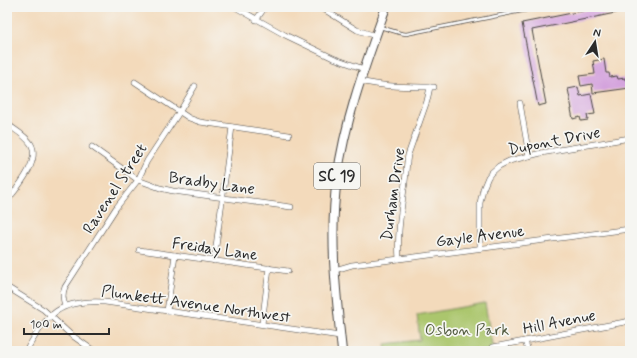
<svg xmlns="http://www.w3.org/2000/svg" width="637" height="358" font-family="Mynerve,sans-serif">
	<rect width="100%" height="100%" fill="#f6f6f2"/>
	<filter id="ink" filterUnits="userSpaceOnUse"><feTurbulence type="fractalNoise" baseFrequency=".025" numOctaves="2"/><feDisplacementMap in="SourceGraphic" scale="8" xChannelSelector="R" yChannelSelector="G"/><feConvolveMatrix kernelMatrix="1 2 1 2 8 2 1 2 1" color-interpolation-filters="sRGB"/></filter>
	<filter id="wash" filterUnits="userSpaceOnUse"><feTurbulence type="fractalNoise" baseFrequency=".012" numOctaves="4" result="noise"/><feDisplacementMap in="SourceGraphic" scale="16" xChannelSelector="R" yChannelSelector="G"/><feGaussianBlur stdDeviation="0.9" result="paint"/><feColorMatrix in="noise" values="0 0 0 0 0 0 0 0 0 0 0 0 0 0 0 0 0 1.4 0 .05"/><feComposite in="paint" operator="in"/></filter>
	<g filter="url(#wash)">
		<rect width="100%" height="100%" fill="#f3dabb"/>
		<polygon fill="#abc66d" stroke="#6b784c" points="485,303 493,351 386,351 385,344 420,340 417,315"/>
		<g id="blocks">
			<g fill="#d4a3dd">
				<polygon points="602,7 630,7 630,10 532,30 546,104 538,106 522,23"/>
				<polygon points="604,59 606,73 609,73 610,77 617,76 618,79 625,78 625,80 630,80 630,88 593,93 592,84 581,86 579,76 595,74 593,61"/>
				<polygon points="578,87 580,96 591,94 595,114 587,115 588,120 581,121 580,117 573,119 571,109 572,109 568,89"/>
			</g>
		</g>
	</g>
	<g filter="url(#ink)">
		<use href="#blocks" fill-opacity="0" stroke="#494541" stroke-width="1"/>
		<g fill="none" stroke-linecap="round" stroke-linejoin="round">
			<defs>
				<polyline id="service" points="380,27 400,33 406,34 527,10 535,7"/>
				<g id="minor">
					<polyline points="235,7 285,35 333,58 364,69"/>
					<polyline points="320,7 357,30 376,36"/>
					<polyline points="256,20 265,7"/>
					<path d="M 360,81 C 384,87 409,87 434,87"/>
					<polyline points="135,82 189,118 200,122 289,135"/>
					<polyline points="520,103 529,156"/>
					<path d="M 7,124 C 15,130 25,135 31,144 C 41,161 17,188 7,201"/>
					<polyline points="92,147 138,180 160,188 173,191 291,207"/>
					<polyline points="480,248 480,203 483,189 488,177 491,173 499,166 509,161 541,153 630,138"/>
					<polyline points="139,250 288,271"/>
					<path d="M 399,259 C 397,235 401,212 404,189 C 406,178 406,166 408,155 L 427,101 L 430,87"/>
					<polyline points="214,261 232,127"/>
					<polyline points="335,270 352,265 399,259 630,229"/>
					<polyline points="7,287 44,310 70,334 94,351"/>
					<path d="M 65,306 C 63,299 62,294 65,287 L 116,208 L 138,180 L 147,161 L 180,111 L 195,86"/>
					<polyline points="167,311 175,255"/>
					<polyline points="262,324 269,268"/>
					<polyline points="525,341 528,351"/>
					<polyline points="493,347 630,321"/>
					<path d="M 26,351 C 48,314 58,299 105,302 L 340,336"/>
				</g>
				<path id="primary" d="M 342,351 C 336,294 329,236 337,179 C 345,119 366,63 386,7"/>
			</defs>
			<use href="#service" stroke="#494541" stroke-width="4"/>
			<use href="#minor" stroke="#494541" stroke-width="6"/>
			<use href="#primary" stroke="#494541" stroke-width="10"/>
			<use href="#service" stroke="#fff" stroke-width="2.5"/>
			<use href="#minor" stroke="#fff" stroke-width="5"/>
			<use href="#primary" stroke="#fff" stroke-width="8"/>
		</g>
	</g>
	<g text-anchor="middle" stroke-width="3.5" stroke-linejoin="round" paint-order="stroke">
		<rect fill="#f6f6f2" stroke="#686867" stroke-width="1" x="314" y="163" width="46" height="26" rx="3"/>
		<g font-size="15" font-weight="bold" fill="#2b2b2b">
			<text x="337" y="181">SC 19</text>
		</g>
		<g font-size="16" fill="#2b2b2b" stroke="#f6f6f2">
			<text transform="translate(554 140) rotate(-11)" y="6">Dupont Drive</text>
			<text transform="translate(212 182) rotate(8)" y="6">Bradby Lane</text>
			<text transform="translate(114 188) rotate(-57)" y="6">Ravenel Street</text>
			<text transform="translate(392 194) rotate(-82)" y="6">Durham Drive</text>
			<text transform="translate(480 235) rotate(-7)" y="6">Gayle Avenue</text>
			<text transform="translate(215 248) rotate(8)" y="6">Freiday Lane</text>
			<text transform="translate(196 303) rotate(8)" y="6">Plunkett Avenue Northwest</text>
			<text transform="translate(559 321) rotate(-11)" y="6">Hill Avenue</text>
		</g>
		<g font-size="16" fill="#515a3f" stroke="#f6f6f2">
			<text x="467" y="335">Osbon Park</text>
		</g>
	</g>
	<rect width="637" height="358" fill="none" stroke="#f6f6f2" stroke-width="24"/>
	<g transform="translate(595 42) rotate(12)" stroke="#f6f6f2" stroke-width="3" paint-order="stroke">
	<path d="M0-3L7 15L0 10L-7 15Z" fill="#2b2b2b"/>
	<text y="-6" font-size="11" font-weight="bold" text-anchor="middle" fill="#2b2b2b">N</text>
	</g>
	<path d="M24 328v6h85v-6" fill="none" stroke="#2b2b2b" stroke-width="2"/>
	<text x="30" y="328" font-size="12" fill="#2b2b2b" stroke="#f6f6f2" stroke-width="3" paint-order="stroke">100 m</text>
</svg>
